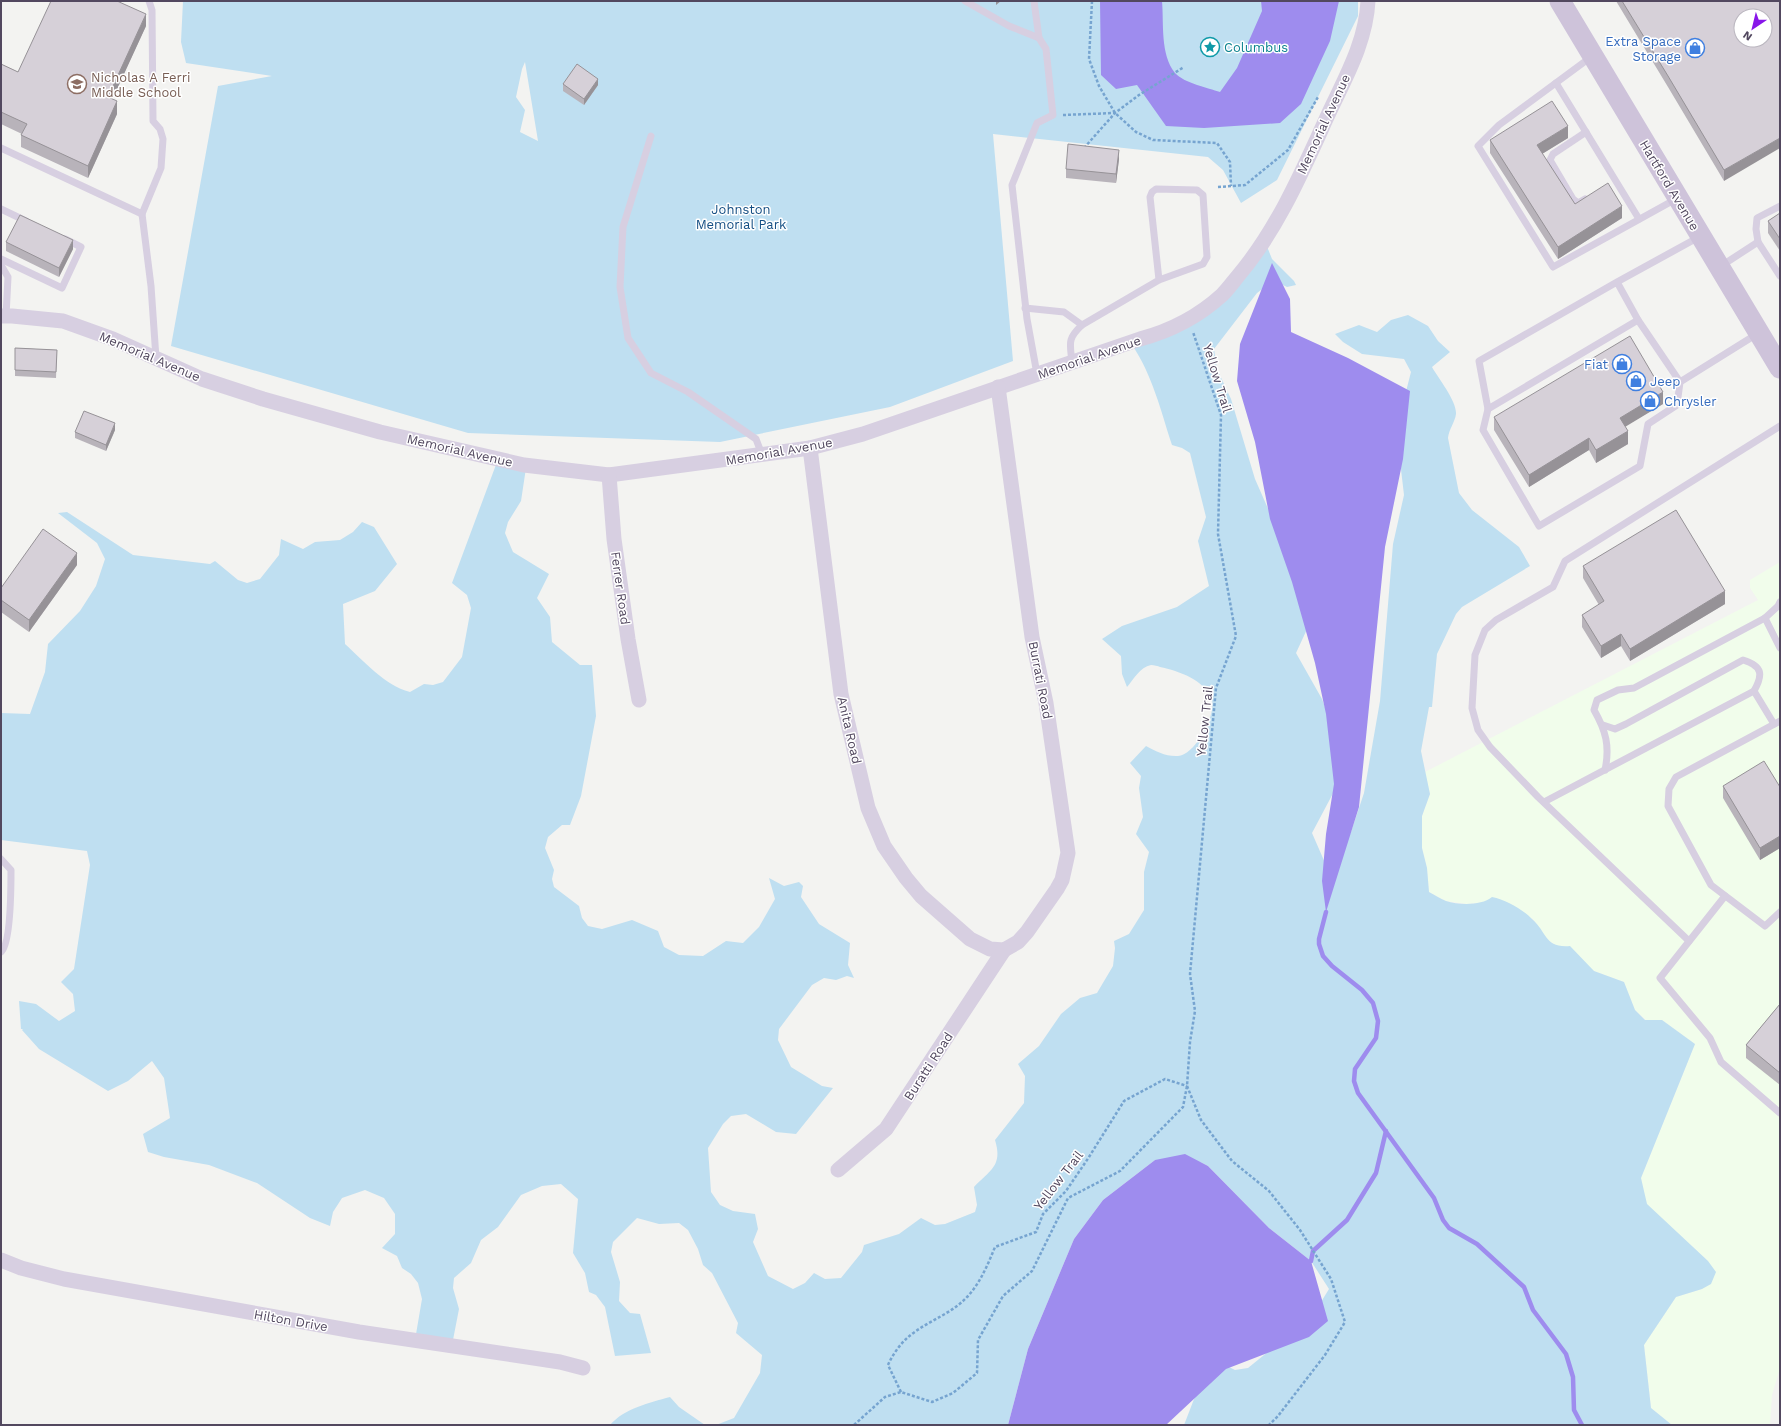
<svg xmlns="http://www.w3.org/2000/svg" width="1781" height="1426" font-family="'Work Sans',sans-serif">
	<rect width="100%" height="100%" fill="#f3f3f1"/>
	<polygon fill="#f1fdeb" points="1780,562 1780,1368 1772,1395 1770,1425 1672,1425 1651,1408 1644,1345 1676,1297 1702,1289 1708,1261 1646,1204 1641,1178 1695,1044 1662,1020 1646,1020 1635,1010 1624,982 1594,971 1548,940 1533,919 1486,902 1467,904 1446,901 1429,892 1427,868 1422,848 1422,816 1430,794 1425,772 1758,600 1750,588 1750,580"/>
	<g fill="#bfdff1" fill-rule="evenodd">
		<path d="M 183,1 L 1358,1 L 1358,16 L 1277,180 L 1241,203 L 1223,170 L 1208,157 L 993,134 L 1013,361 L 890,407 L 720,442 L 468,433 L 171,346 L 218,86 L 272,76 L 186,63 L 181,42 ZM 525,62 L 538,141 L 520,132 L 525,110 L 516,97 L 522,69 Z"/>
		<path d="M 1264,239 L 1272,259 L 1294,281 L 1296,285 L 1287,287 L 1281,284 L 1269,284 L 1257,293 L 1214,349 L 1217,369 L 1231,399 L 1255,479 L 1302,586 L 1308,627 L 1296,653 L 1322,699 L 1339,745 L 1339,782 L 1312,833 L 1329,872 L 1351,832 L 1364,793 L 1380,701 L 1393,544 L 1404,495 L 1398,444 L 1402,407 L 1411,372 L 1404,359 L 1362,354 L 1343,342 L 1335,334 L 1359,325 L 1377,332 L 1391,320 L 1408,315 L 1428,326 L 1438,341 L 1450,352 L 1432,367 C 1438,378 1457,401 1456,414 C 1455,422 1449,429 1448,438 L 1459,493 L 1472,510 L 1519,547 L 1530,566 L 1462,607 L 1456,614 L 1437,654 L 1432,707 L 1429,707 L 1421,751 L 1430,794 L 1422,816 L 1422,848 L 1427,868 L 1429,892 C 1435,895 1441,899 1446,901 C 1459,905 1481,906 1492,897 C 1506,900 1521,908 1532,919 C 1548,933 1544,948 1570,946 L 1594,971 L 1624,982 L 1635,1010 L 1645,1020 L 1662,1020 L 1695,1044 L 1641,1178 L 1647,1204 L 1708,1261 L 1716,1272 L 1711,1284 L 1702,1289 L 1676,1297 L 1644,1345 L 1651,1408 L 1672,1425 L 1184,1425 L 1196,1394 L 1215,1360 L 1235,1370 L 1248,1368 L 1313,1315 L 1329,1289 L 1311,1261 L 1269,1228 L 1208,1166 L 1200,1162 L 1155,1160 L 1103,1200 L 1074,1239 L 1028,1349 L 1008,1425 L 716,1425 L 734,1418 L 760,1373 L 762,1355 L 736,1333 L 738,1323 L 712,1273 L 703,1265 L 698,1249 L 688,1230 L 679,1223 L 659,1224 L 637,1218 L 613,1242 L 611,1252 L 620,1282 L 619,1301 L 630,1313 L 640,1314 L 651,1353 L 615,1356 L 605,1307 L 596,1295 L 589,1292 L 585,1273 L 573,1253 L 578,1199 L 561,1184 L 542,1186 L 521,1195 L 498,1227 L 481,1240 L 471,1263 L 454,1278 L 453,1288 L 459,1309 L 452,1345 L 415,1340 L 422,1299 L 418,1283 L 411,1274 L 402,1268 L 397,1256 L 382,1248 L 395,1234 L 395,1214 L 384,1198 L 365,1190 L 342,1198 L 333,1212 L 330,1226 L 310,1218 L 257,1183 L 209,1165 L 164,1157 L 148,1152 L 143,1134 L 170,1118 L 164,1078 L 152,1061 L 128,1081 L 108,1091 L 39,1049 L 22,1030 L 23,1029 L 21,1029 L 19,1001 L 36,1004 L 59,1021 L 75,1011 L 73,994 L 61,982 L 74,969 L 90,865 L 87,851 L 1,840 L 1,713 L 30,714 L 45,672 L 48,644 L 80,611 L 96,586 L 105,559 L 97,543 L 58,513 L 67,512 L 133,555 L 210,564 L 215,561 L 238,580 L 247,583 L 260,579 L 279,555 L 281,539 L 303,549 L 315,542 L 340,540 L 353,532 L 362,522 L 374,527 L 397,564 L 375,591 L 343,604 L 345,644 C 364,661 384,685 410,692 L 424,684 L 433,685 L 443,682 L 462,657 L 471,608 L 467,595 L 452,583 L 497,462 L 526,468 L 521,501 L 508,522 L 505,533 L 513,552 L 549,574 L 537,598 L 550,617 L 552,642 L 580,665 L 592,665 L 596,716 L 581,796 L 570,825 L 562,825 L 548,837 L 545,848 L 554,870 L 552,879 L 554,887 L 579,906 L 582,918 L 588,926 L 602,929 L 632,920 L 658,931 L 664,947 L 679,955 L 703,956 L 726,941 L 743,943 L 759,927 L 775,899 L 769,878 L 784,886 L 799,882 L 803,886 L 801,897 L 819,924 L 850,943 L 848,965 L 854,978 L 847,976 L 836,980 L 824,978 L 812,985 L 779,1029 L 778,1040 L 791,1067 L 822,1086 L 833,1088 L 796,1134 L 776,1132 L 746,1114 L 731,1116 L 723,1124 L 708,1148 L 711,1192 L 720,1205 L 733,1211 L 755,1214 L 758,1229 L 753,1242 L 768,1276 L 793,1289 L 805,1283 L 814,1273 L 825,1279 L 841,1278 L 862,1252 L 864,1245 L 899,1234 L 921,1218 L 935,1225 L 945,1224 L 975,1212 L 977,1205 L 974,1187 C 990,1170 1003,1166 995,1140 L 1024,1103 L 1025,1076 L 1018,1064 L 1039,1046 L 1061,1014 L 1080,998 L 1097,993 L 1113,966 L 1115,948 L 1114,941 L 1129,934 L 1144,910 L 1144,872 L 1149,852 L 1136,834 L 1143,817 L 1139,788 L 1141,776 L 1130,763 L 1146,746 C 1155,751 1167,757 1178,756 C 1195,755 1216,716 1212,700 C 1205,680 1179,671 1160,667 C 1158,666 1154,665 1151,665 C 1140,667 1133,680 1127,687 L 1122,674 L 1121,656 L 1102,639 L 1122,626 L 1177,607 L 1209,586 L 1198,541 L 1206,517 L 1190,453 L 1182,448 L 1172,445 C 1161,411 1152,374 1132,345 L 1216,298 Z"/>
		<path d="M 670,1397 L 679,1407 L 705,1425 L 610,1425 C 625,1408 649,1403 670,1397 Z"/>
	</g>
	<g fill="#9e8cee">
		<path d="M 1100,1 L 1162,1 C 1164,24 1160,54 1175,73 C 1184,83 1208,88 1220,92 L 1237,68 L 1262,11 L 1261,1 L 1339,1 L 1330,41 L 1301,104 L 1280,123 L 1204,128 L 1166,126 L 1137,85 L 1116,89 L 1101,75 Z"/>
		<polygon points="1272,263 1290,299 1291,332 1348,358 1410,391 1403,459 1385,547 1359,807 1326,912 1322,881 1326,834 1334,784 1326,714 1315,663 1292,582 1270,519 1255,442 1237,381 1240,344"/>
		<polygon points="1185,1154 1208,1166 1269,1228 1311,1261 1328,1321 1309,1337 1226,1369 1166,1425 1008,1425 1028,1349 1074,1239 1103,1200 1155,1160"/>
	</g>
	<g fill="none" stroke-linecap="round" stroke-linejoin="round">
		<g stroke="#9e8cee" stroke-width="4.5">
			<polyline points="1326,912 1319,939 1319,944 1323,956 1332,966 1362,990 1373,1003 1378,1021 1376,1038 1355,1069 1354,1081 1358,1093 1434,1198 1443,1220 1449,1228 1477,1244 1524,1287 1533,1310 1566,1354 1573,1377 1574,1410 1582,1425"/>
			<polyline points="1311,1261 1313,1251 1347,1220 1376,1173 1386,1131"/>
		</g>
		<g stroke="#76a4d0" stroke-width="2.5" stroke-dasharray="3 2" stroke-linecap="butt">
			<polyline points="1092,1 1089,59 1099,86 1115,113 1136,132 1153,140 1217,143 1230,162 1231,186"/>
			<polyline points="1063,115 1114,113"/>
			<polyline points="1084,148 1115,113 1139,95 1184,67"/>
			<polyline points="1218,187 1245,185 1288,150 1318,97"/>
			<polyline points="1187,1086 1201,1120 1232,1161 1269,1191 1300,1230 1331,1279 1345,1322 1325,1355 1278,1416 1269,1425"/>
			<path d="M 901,1392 L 888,1365 C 892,1356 898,1347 905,1340 C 919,1326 941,1318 957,1306 C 977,1291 986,1269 995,1247 L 1036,1232 L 1043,1214 L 1066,1191 L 1089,1157 L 1124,1101 L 1165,1079 L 1187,1086"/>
			<polyline points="854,1425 885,1397 901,1392 932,1402 953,1393 977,1373 978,1340 1003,1296 1032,1271 1068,1198 1120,1171 1183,1107 1187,1086 1190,1042 1195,1011 1190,974 1216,688 1236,636 1218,534 1221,415 1193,332"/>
		</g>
		<g stroke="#d7cfe1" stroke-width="7">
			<polyline points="149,1 152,10 153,121 160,129 163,139 161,168 142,214 151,286 156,358"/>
			<polyline points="965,1 1009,26 1039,38"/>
			<polyline points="1034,1 1039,38 1046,49 1053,115 1037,123 1012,185 1027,319 1037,374"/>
			<polyline points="1591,57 1499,125 1478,146 1553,267 1676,199"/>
			<polyline points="1556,83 1639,219"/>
			<polyline points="651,136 623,227 620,287 628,338 651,373 688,392 756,439 762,455"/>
			<polyline points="1,148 142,214"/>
			<polyline points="1585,199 1578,203 1573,199 1550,160 1553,154 1586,132"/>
			<polyline points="1,209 26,221"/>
			<polyline points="1758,242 1780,276"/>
			<polyline points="1,259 62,288 81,247 65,239"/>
			<polyline points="1,265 8,277 6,316"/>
			<polyline points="1721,266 1758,242 1756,229 1757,218 1780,206"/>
			<polyline points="1617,282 1638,320 1488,409 1479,361 1617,282 1699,237"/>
			<polyline points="1025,308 1064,312 1082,325"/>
			<polyline points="1638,320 1680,382 1757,334"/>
			<path d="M 1072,362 C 1070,343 1067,339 1082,325 L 1159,280 L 1203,264 L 1207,257 L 1203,195 L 1197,190 L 1156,189 L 1152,192 L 1150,197 L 1159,280"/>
			<polyline points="1488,409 1483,430 1539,526 1640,466 1648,424 1677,405 1680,382"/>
			<polyline points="1765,618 1780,648"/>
			<polyline points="1754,691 1774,724"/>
			<polyline points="1780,721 1676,777 1669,789 1668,806 1711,885 1765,926 1780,912"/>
			<path d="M 1605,770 C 1610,746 1606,731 1594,710 L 1597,700 L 1618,690 L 1634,688 L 1765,618 L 1778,606 L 1780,602"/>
			<path d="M 1544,802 L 1754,691 C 1763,675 1763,666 1743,660 L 1626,724 L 1615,729 L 1603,725"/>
			<path d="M 1,859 L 11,870 C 11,885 11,944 1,952"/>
			<polyline points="1725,896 1660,978 1710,1038 1721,1062 1780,1113"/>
			<polyline points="1689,941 1538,797 1490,747 1478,730 1472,708 1475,655 1485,630 1496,620 1553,587 1565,561 1780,426"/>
		</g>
		<g stroke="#d7cfe1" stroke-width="15">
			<path d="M 1,316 L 12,316 L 63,321 L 113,339 L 202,379 L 263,399 L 380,432 L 524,465 L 609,475 L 810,448 L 863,434 L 1140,339 C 1170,331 1199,316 1222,295 C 1228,289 1233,282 1238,276 C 1277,230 1302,172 1327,117 C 1344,80 1366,43 1368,1"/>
			<polyline points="810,448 841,694 868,808 884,846 906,878 921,896 970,939 990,949 1004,950 1018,942 1027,932 1057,889 1062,880 1068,853 1046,703 1032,637 998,387"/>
			<polyline points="609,475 614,539 628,639 639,700"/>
			<polyline points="838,1170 886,1129 1004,950"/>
			<polyline points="1,1260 21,1268 64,1279 359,1332 560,1362 583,1368"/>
		</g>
		<polyline stroke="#cec3da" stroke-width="21" points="1560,1 1780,368"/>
	</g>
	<g fill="#b8b3ba">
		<polygon points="1616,1 1780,1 1724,181 1668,87"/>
		<polygon points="146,26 112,99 117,114 88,178 21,147 21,135 22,134 1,124 1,64 18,72"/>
		<polygon points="563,84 598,85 584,105 563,91"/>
		<polygon points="1568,138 1542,154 1575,204 1622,218 1558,259 1490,153 1490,140"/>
		<polygon points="1119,159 1116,183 1066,178 1066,169"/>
		<polygon points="1780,213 1780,251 1768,233 1768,221"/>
		<polygon points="6,242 73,249 59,277 6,251"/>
		<polygon points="15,348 57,350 56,378 15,376"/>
		<polygon points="1663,404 1625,426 1628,444 1596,463 1589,450 1529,487 1494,430 1494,417"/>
		<polygon points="115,430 106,451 75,438 75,432"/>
		<polygon points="77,565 29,632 1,612 1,588"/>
		<polygon points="1583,566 1725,604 1630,661 1621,646 1601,658 1582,627 1582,615 1599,605 1583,578"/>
		<polygon points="1723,786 1780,787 1780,848 1760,860 1723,798"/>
		<polygon points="1780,1004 1780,1085 1746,1058 1746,1045"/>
	</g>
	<g fill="#969297">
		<polygon points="996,1 1001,1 996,5"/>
		<polygon points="146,14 146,26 108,109 108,97"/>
		<polygon points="598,79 598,85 584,105 584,99"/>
		<polygon points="117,101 117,114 88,178 88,166"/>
		<polygon points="1568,126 1568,138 1537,157 1537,145"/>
		<polygon points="1780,138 1780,148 1724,181 1724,170"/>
		<polygon points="1119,150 1119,159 1116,183 1116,174"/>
		<polygon points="1622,206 1622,218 1558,259 1558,247"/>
		<polygon points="73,240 73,249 59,277 59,268"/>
		<polygon points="1663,392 1663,404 1620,430 1620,418"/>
		<polygon points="115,423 115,430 106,451 106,445"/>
		<polygon points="1628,431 1628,444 1596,463 1596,450"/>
		<polygon points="1589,438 1589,450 1529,487 1529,475"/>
		<polygon points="77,553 77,565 29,632 29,620"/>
		<polygon points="1725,591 1725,604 1630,661 1630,649"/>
		<polygon points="1621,634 1621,646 1601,658 1601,646"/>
		<polygon points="1780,836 1780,848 1760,860 1760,848"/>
	</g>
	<g fill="#d6d0d8" stroke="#969297" fill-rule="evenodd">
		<polygon points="51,1 117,1 146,14 108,97 117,101 88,166 21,135 27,124 1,112 1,64 18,72"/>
		<path d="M 1622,1 L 1780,1 L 1780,138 L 1724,170 L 1668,76 ZM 1741,16 L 1765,16 L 1765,40 L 1741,40 Z"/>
		<polygon points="577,64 598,79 584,99 563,84"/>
		<polygon points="1552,101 1568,126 1537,145 1575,204 1608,183 1622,206 1558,247 1490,140"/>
		<polygon points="1068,144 1119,150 1116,174 1066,169"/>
		<polygon points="1780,213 1780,239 1768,221"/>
		<polygon points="20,215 73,240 59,268 6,242"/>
		<polygon points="1630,336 1663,392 1620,418 1628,431 1596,450 1589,438 1529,475 1494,417"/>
		<polygon points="15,348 57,350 56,372 15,370"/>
		<polygon points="84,411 115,423 106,445 75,432"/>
		<polygon points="1676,510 1725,591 1630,649 1621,634 1601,646 1582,615 1604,601 1583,566"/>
		<polygon points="43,529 77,553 29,620 1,600 1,588"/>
		<polygon points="1764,761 1780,787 1780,836 1760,848 1723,786"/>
		<polygon points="1780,1004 1780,1073 1746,1045"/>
	</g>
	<defs>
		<symbol id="sight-ring" viewBox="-11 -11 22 22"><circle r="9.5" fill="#fff" stroke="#0f9aa8" stroke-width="1.5"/><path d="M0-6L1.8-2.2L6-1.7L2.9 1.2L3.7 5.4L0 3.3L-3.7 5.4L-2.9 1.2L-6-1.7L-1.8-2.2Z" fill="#0f9aa8"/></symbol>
		<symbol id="shop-ring" viewBox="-11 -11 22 22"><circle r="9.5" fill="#fff" stroke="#3f7fe0" stroke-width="1.5"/><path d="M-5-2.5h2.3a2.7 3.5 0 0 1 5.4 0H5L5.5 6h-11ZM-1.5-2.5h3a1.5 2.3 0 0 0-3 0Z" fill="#3f7fe0"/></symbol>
		<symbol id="school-ring" viewBox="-11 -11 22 22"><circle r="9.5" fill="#fff" stroke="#8d6e63" stroke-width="1.5"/><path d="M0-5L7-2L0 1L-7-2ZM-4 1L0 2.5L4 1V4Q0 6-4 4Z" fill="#8d6e63"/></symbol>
	</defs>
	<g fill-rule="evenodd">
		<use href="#sight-ring" x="1199" y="36" width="22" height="22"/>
		<use href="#shop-ring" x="1684" y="37" width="22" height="22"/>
		<use href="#school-ring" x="66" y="73" width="22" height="22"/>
		<use href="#shop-ring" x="1611" y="353" width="22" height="22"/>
		<use href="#shop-ring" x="1625" y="370" width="22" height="22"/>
		<use href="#shop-ring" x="1639" y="390" width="22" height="22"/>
	</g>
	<g text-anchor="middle" stroke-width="3" stroke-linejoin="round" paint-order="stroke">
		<g font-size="13" fill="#366cbe" stroke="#fff" text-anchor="end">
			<text x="1681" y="46">Extra Space<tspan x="1681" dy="15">Storage</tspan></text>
			<text x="1608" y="369">Fiat</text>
			<text x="1650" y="386" text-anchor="start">Jeep</text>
			<text x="1664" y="406" text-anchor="start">Chrysler</text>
		</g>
		<g font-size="13" fill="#0d838f" stroke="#fff" text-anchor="start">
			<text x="1224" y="52">Columbus</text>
		</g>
		<g font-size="13" fill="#785e54" stroke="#fff" text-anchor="start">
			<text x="91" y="82">Nicholas A Ferri<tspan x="91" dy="15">Middle School</tspan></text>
		</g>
		<g font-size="13" fill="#52485f" stroke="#fff">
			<text transform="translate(1323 124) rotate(-65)" y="5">Memorial Avenue</text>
			<text transform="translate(1670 185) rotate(59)" y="5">Hartford Avenue</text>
			<text transform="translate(150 356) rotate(23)" y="5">Memorial Avenue</text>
			<text transform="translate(1089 357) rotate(-19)" y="5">Memorial Avenue</text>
			<text transform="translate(1218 378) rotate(73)" y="5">Yellow Trail</text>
			<text transform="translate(460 450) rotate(13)" y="5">Memorial Avenue</text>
			<text transform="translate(779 451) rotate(-10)" y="5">Memorial Avenue</text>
			<text transform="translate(621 588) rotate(82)" y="5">Ferrer Road</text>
			<text transform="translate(1041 680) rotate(79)" y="5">Burrati Road</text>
			<text transform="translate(1204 721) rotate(-84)" y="5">Yellow Trail</text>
			<text transform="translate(850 730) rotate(77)" y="5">Anita Road</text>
			<text transform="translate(928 1066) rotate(-57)" y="5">Buratti Road</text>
			<text transform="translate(1058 1180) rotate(-52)" y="5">Yellow Trail</text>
			<text transform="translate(291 1320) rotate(10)" y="5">Hilton Drive</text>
		</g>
		<g font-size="13" fill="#154f84" stroke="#fff">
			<text x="741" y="214">Johnston<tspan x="741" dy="15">Memorial Park</tspan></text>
		</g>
	</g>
	<rect width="1781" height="1426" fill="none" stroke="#52485f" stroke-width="4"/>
	<g transform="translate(1753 28) rotate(215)"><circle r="19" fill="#ffffff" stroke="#bab6bf"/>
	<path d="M0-3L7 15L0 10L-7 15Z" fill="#8815e9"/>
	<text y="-6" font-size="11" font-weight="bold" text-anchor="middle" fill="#52485f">N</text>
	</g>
</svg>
